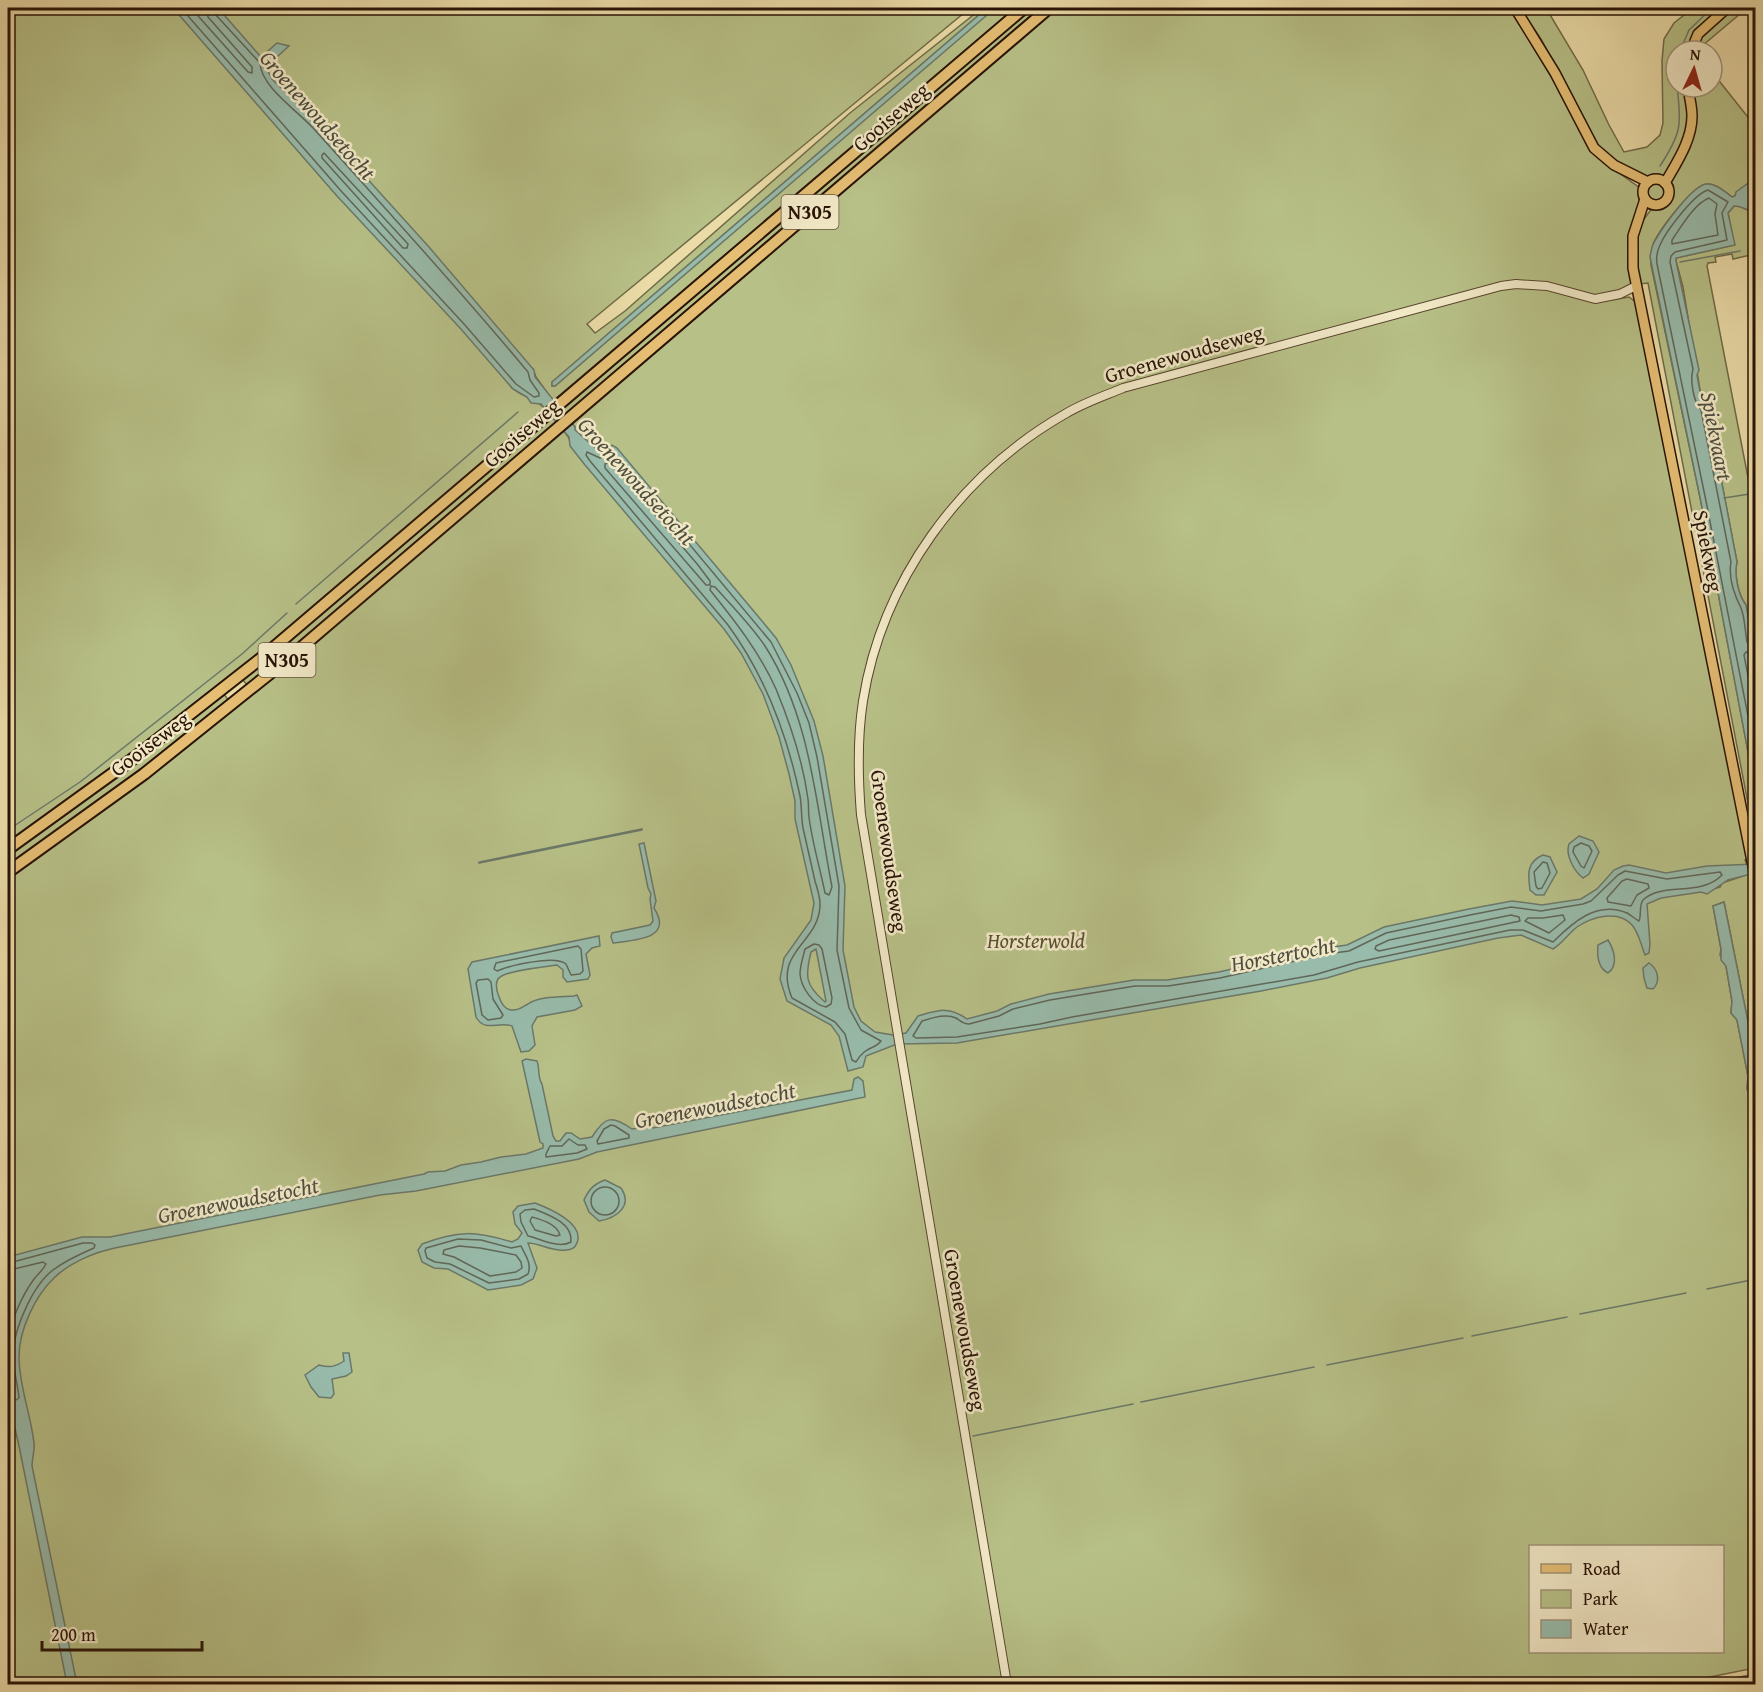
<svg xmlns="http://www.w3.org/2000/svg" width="1763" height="1692" font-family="'Gentium Book Plus',serif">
	<rect width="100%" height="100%" fill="#eadba7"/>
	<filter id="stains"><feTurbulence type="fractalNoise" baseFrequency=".00333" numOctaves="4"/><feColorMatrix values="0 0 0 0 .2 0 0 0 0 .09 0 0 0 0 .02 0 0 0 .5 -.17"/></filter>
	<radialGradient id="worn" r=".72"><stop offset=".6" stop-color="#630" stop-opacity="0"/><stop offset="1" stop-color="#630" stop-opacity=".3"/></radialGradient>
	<g fill="#b7c087" stroke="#706a46" stroke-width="1.5" fill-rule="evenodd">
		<path d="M 8,8 L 970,8 L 587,324 L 595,333 L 625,311 L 850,113 L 977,12 L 980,8 L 987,8 L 552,382 L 552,386 L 555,386 L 993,8 L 1018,8 L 553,401 L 536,377 L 533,369 L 511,387 C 521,397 536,398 545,409 L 298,623 L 93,784 L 81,789 L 8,846 Z"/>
		<polygon points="1032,8 1044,8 566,417 560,409 920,100"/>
		<path d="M 1054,8 L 1510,8 L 1561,92 L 1590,149 L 1598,158 L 1640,188 C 1644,207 1631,222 1629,242 C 1627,256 1634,270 1631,284 L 1605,301 L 1629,297 L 1637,303 L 1747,859 L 1745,860 L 1747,866 L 1702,867 L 1708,893 L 1713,889 L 1720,887 L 1722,883 L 1749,874 L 1755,897 L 1755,1057 L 1724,902 L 1713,906 L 1721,949 L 1720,955 L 1726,966 L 1732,1001 L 1731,1013 L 1737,1020 L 1748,1076 L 1747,1089 L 1750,1095 L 1755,1119 L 1755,1668 L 1675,1684 L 8,1684 L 8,880 L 563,430 L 569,438 L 571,446 L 575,427 L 571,422 ZM 1530,1546 L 1722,1546 L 1722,1652 L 1530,1652 Z"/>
		<path d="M 1520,8 L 1546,8 L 1583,70 L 1609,125 L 1624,152 L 1647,147 L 1660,135 L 1663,123 L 1662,61 L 1664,39 L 1674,23 L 1693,8 L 1747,8 L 1696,51 L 1676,51 L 1676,87 L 1712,87 L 1712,72 L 1755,126 L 1755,182 C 1743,185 1741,195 1732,197 C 1725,192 1715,183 1707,184 C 1694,184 1660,229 1654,242 C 1651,249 1651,257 1651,265 L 1701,502 L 1755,789 L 1755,840 L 1648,283 L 1639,284 L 1636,266 L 1636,237 L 1641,223 L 1653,207 L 1667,203 L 1671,189 L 1665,177 L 1648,179 L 1614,160 L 1599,147 L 1541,39 Z"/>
		<circle cx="1656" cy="191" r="9"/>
		<path d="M 1738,205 L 1751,212 L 1755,211 L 1755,254 L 1733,259 L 1732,254 L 1715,257 L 1716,262 L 1708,263 L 1707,266 L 1750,488 L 1755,488 L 1755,654 L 1746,605 C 1738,595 1734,574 1737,562 L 1707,406 L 1702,402 L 1683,287 L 1676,261 L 1676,258 L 1734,245 L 1728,213 L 1734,206 Z"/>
		<polygon points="551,416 558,424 249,687 241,678"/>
		<polygon points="223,693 230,702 108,796 8,868 8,854"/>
		<polygon points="1755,1674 1755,1684 1705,1684"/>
	</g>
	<g fill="#98bbab" stroke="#6b7869" stroke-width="1.5" fill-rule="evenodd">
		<path d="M 173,8 L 218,8 L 261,57 L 277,43 L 289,46 L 266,67 L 272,79 L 315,121 L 429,247 L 534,370 L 535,377 L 575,427 L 575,430 L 600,452 L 612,445 L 617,448 L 762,621 L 776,638 L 791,665 L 814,721 L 823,756 L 845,886 L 843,950 L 854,1007 L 861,1021 L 875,1032 L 893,1035 L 906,1033 L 918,1016 C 939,1010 949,1006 967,1019 L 997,1011 L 1011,1004 L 1049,994 L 1134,980 L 1167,980 L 1219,972 L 1325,948 L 1347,945 L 1384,927 L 1469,909 L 1512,901 L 1542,905 L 1581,899 L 1597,889 L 1614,870 L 1623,866 L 1629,865 L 1666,873 L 1707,866 L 1755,864 L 1755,873 L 1728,880 L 1707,894 L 1701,892 L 1661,898 L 1647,904 L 1650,944 L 1649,953 L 1645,955 C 1641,945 1639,933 1632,925 C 1618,909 1592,917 1577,927 C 1568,934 1562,944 1553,949 L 1521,935 L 1498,938 L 1360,968 L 1327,978 L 1261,991 L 957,1043 L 897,1044 L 866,1056 L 863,1067 L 848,1071 L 839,1036 L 831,1025 L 787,1001 L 780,979 L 784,958 L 811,920 L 814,903 L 795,819 L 795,801 L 789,774 L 779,737 L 763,694 L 741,653 L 724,629 L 585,465 L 570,446 L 569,437 L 541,404 L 531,403 L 527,397 L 513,389 L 460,328 L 337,196 ZM 816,949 L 826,1001 L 825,1002 C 805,985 805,976 811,952 Z"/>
		<polygon points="987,8 994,9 555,386 552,386 552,382"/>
		<path d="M 1755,182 L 1755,211 C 1747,212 1742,205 1734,206 L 1728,213 L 1735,245 L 1676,258 L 1676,261 L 1699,370 L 1697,375 L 1702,402 L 1707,405 L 1737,562 C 1734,574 1738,595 1746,605 L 1755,654 L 1755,789 L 1701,502 L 1650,257 C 1651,250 1652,244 1656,239 C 1663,227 1693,184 1707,184 C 1716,183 1725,192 1732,197 L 1735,196 L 1736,192 L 1747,184 Z"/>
		<polygon points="642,830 479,863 479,862 642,829"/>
		<path d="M 1579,836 L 1593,841 L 1599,852 L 1589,874 L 1583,878 C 1574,871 1565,855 1569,844 Z"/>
		<path d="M 644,843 L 656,901 L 654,908 C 674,939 635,940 613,943 L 611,937 L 612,933 L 650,925 L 653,921 L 650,899 L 651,894 L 648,888 L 639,844 Z"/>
		<path d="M 1543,855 L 1550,857 L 1557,872 L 1544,895 L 1536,895 L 1530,890 C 1528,875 1526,862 1543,855 Z"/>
		<polygon points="1724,902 1755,1057 1755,1119 1750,1095 1747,1089 1748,1076 1737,1020 1731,1013 1732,1001 1726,966 1721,960 1721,949 1713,906"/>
		<path d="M 599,936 L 600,946 L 592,948 L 586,954 L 590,975 L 588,979 L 567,982 L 563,977 L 563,970 L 557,965 C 546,967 504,970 498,979 C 495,984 497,992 499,997 C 501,1003 504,1009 511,1010 C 519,1011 522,1007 528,1004 C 539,996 561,997 574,996 L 577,995 L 582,1006 L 575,1010 L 537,1017 L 532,1026 L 535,1045 L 529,1051 L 521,1052 L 512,1026 C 498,1021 485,1033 476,1017 L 468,969 L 472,962 Z"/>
		<path d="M 1608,940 C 1614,950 1619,965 1608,973 C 1598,968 1597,955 1598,945 Z"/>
		<path d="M 1649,963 C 1658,969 1661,981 1653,989 L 1647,988 L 1644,978 L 1643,968 Z"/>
		<path d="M 526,1059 L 537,1061 C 540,1068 537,1077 542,1084 L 553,1136 L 556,1141 L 560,1141 L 566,1133 L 571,1133 L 580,1139 L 592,1137 C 605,1116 612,1115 632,1129 L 652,1126 L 653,1128 L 852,1090 L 854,1079 L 858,1077 L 863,1081 L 865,1097 L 597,1152 L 579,1159 L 416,1191 L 380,1195 L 115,1248 C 95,1252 69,1263 54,1278 C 35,1296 19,1330 19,1357 C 19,1386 31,1415 34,1443 C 35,1451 32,1458 32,1466 L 77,1684 L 67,1684 L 19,1446 L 8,1397 L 8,1254 L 12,1256 L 82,1237 L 110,1237 L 424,1174 L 428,1172 L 445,1171 L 461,1165 L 481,1162 L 501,1157 L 526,1154 L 543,1148 L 543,1144 L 540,1142 L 522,1061 Z"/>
		<path d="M 605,1180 L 621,1188 C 633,1206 617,1218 599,1221 L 589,1212 L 584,1200 C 589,1189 594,1184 605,1180 Z"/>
		<path d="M 535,1203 C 548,1208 585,1223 577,1243 C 575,1248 570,1250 566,1250 C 552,1252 540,1243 528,1243 L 537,1268 L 533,1279 L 521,1285 L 488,1290 L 448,1269 L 434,1268 L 422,1262 L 418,1250 L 422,1244 C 458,1230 475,1231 512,1242 L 518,1239 L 522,1233 L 515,1224 L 513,1212 L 518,1206 Z"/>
		<path d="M 343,1353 L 349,1353 L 352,1372 L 346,1376 L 332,1379 L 334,1394 L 331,1398 L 319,1397 L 311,1387 L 305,1375 L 319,1365 C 329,1368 335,1367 344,1361 Z"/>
	</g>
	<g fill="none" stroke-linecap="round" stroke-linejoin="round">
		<g stroke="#606758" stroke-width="1.5">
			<path d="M 181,8 L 342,192 L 464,324 L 516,384 L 534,397 L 539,396 L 539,393 L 530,380 L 528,372 C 459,289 386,209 314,129 C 298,111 261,87 260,63 L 215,14 L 214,8"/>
			<polyline points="191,8 248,72 252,73 252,67 208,17 206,8"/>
			<polygon points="324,153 408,244 407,248 403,248 322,158 322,155"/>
			<path d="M 1709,198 L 1717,204 L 1715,214 L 1718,235 L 1672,244 L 1672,240 C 1681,227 1694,204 1709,198 Z"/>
			<path d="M 587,452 L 600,458 L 611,453 L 614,454 L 771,642 L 797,693 L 809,723 L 817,757 L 839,886 L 837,950 L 849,1008 L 861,1030 L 881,1041 C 874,1050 865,1046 856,1062 L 852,1060 L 845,1034 L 835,1022 L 792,998 C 772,950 820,944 820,904 C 820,896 817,888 815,881 C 811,863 807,846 803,828 C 801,817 802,807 800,796 C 787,734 766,677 728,625 L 590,461 L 586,455 Z"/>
			<polygon points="610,462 698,565 710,581 710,585 706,585 605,468 605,464"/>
			<path d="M 711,586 L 715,587 C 732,606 751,625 765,646 C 811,718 816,805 832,887 L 829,895 L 825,893 C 820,868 812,842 809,817 C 808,811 809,805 808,799 C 803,762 790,723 776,689 C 760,653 735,621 710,590 Z"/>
			<path d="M 1756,646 L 1751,645 L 1747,642 C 1745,631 1745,618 1741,608 C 1734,594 1728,578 1731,562 L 1701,410 C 1693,401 1690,380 1693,369 L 1670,262 L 1671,256 L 1675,252 L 1727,240 L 1722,213 L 1728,202 L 1708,190 C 1694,194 1666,231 1660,245 C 1657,251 1656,257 1657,264 L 1706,501 L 1756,757"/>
			<polyline points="1756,653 1746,652 1744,655 1756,717"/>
			<polygon points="1581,843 1589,846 1592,851 1584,868 1581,866 1573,852 1574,847"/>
			<polygon points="1543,862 1547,863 1550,873 1542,888 1538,889 1536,886 1534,872"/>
			<path d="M 1625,871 L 1667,879 L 1720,872 L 1722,875 C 1701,897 1664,882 1644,899 C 1638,904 1642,915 1639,921 C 1635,919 1631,915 1627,913 C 1597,900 1572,923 1553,942 L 1523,930 L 1510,930 L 1358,962 L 1314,975 L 1072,1017 L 1040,1024 L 957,1037 L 916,1038 L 913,1036 L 922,1021 C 932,1018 946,1013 956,1018 C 961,1021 963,1024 969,1024 L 999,1016 L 1013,1009 L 1050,1000 L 1135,986 L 1168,986 L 1220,978 L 1326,954 L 1349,951 L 1386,933 L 1470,915 L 1511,907 L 1541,911 L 1583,904 L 1591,901 L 1618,875 Z"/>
			<polygon points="1627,879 1648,884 1649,888 1637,895 1631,906 1608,902 1607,898 1622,881"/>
			<polygon points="1511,915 1519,917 1520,921 1379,951 1375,949 1376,946 1389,940"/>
			<polygon points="1563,915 1565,920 1549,933 1525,921 1528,918 1543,918"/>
			<path d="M 814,944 L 819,945 L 822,949 L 832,998 L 831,1004 L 826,1007 C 813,1005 801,987 800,974 C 800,966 803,957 805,949 Z"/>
			<path d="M 578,946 L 581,949 L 583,971 L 580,974 L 571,975 L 566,964 C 555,955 511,965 497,971 L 494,969 L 496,963 Z"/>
			<polygon points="488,979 491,982 493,999 503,1015 501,1018 488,1020 482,1015 476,983 478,980"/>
			<polygon points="611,1125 615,1126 629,1135 629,1138 598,1144 597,1141 604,1129"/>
			<polygon points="569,1139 578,1145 585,1145 587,1149 577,1153 546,1157 546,1154 550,1146 562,1146"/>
			<circle cx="605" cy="1201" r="14"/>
			<path d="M 534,1209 C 549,1215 573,1223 571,1242 C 558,1249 542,1239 528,1236 L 521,1222 L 520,1214 L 525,1210 Z"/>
			<path d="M 532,1217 C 542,1220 557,1224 560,1235 L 556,1236 L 535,1230 L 530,1221 Z"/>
			<path d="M 458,1239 L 481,1240 L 511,1248 L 521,1246 C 525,1255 532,1263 528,1274 L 519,1279 L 489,1283 L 450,1264 L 435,1262 L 427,1258 L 425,1251 L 426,1248 Z"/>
			<polygon points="459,1246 480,1248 516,1255 521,1262 522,1268 516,1272 490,1276 454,1257 443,1254 444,1250"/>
			<path d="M 8,1261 L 13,1262 L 83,1243 L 92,1243 L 95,1245 L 94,1248 C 80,1254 65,1261 53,1270 C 32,1286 13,1331 13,1356 C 13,1370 18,1384 19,1398 L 16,1400 L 8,1397"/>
			<path d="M 8,1269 L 14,1269 L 43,1262 L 46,1264 C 43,1270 38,1274 34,1279 C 22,1296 12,1319 8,1340"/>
		</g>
		<g stroke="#6b7869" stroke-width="1.5">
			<polyline points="1680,51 1689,30 1712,8"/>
			<path d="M 1660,166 C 1681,134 1682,125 1677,87"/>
			<polyline points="1750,248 1756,247"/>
			<polyline points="1680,262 1740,251"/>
			<polyline points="1724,498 1756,493"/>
			<polyline points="296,604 518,412"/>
			<polyline points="8,830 80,782 242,654 287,613"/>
			<polyline points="1707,1289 1756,1279"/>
			<polyline points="1580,1314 1686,1293"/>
			<polyline points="1472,1336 1567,1317"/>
			<polyline points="1327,1365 1463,1338"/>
			<polyline points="1141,1402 1314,1367"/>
			<polyline points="973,1436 1133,1404"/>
		</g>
		<defs>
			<path id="minor" d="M 1007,1684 L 861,815 C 858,777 857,739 863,701 C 882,581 960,474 1065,414 C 1083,403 1104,396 1123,388 L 1501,286 L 1516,284 L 1547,286 L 1595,299 L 1620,294 L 1636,286"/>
			<g id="major">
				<polyline points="1515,8 1555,73 1594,148 1614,165 1648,182"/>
				<polyline points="1691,51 1698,34 1727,8"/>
				<circle cx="1656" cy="192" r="13"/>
				<path d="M 1665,183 C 1677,162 1692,140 1692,116 C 1692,106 1689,96 1688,87"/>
				<polyline points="1645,199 1633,236 1633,268 1756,881"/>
			</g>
			<g id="highway">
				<polyline points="8,849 134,758 259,660 1024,8"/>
				<polyline points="8,872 144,774 289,658 1049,8"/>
			</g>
		</defs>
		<use href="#minor" stroke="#58452e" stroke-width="10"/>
		<use href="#major" stroke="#281306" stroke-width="12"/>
		<use href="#highway" stroke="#281306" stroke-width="14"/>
		<use href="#minor" stroke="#f1e8c6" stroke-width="8"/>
		<use href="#major" stroke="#e5be74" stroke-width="9"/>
		<use href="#highway" stroke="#e5be74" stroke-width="10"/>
	</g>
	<g text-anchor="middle" stroke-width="5" stroke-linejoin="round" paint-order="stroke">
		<g fill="#f1e8c6" stroke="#645340" stroke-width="1.5">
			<rect x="781.5" y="195" width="57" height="34" rx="4.5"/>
			<rect x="258.5" y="643" width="57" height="34" rx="4.5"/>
		</g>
		<g font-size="20" font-weight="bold" fill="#281306">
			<text x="810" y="219">N305</text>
			<text x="287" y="667">N305</text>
		</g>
		<g font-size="21" fill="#281306" stroke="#f1e8c6">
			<text transform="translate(891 117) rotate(-41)" y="7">Gooiseweg</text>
			<text transform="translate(1184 354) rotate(-16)" y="7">Groenewoudseweg</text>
			<text transform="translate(522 433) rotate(-41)" y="7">Gooiseweg</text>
			<text transform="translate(1708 551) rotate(79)" y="7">Spiekweg</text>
			<text transform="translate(150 744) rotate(-37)" y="7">Gooiseweg</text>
			<text transform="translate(889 851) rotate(82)" y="7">Groenewoudseweg</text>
			<text transform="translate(965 1330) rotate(80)" y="7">Groenewoudseweg</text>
		</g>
		<g font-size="21" font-style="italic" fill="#5a5033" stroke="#f1e8c6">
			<text x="1036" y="948">Horsterwold</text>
		</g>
		<g font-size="22" font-style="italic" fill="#4f4e40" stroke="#f1e8c6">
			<text transform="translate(318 115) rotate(49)" y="8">Groenewoudsetocht</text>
			<text transform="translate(1717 436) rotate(79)" y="8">Spiekvaart</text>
			<text transform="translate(637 481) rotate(48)" y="8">Groenewoudsetocht</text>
			<text transform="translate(1283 954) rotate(-11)" y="8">Horstertocht</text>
			<text transform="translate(715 1105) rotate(-11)" y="8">Groenewoudsetocht</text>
			<text transform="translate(238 1200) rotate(-11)" y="8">Groenewoudsetocht</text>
		</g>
	</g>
	<rect width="1763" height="1692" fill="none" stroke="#eadba7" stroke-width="30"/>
	<rect x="9" y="9" width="1745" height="1674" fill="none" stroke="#281306" stroke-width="3"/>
	<rect x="15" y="15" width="1733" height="1662" fill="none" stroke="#281306" stroke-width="1.5"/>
	<rect x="1529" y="1545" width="195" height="108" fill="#f1e8c6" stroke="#a19379" stroke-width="1.5"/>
	<rect x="1541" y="1564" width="30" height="9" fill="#e5be74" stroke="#a19379" stroke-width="1.5"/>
	<text x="1583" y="1575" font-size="18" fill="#281306">Road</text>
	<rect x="1541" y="1590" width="30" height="18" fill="#b7c087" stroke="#a19379" stroke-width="1.5"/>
	<text x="1583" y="1605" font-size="18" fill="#281306">Park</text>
	<rect x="1541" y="1620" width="30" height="18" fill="#98bbab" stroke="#a19379" stroke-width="1.5"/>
	<text x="1583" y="1635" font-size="18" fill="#281306">Water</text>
	<g transform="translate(1694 69) rotate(5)"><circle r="28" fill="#f1e8c6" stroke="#a19379" stroke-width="1.5"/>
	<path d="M0-4.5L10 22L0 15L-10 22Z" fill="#8f2418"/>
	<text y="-9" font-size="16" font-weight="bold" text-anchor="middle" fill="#281306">N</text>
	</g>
	<path d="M42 1641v9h160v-9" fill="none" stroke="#281306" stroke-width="3"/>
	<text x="51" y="1641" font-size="18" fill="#281306" stroke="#f1e8c6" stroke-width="4.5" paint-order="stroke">200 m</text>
	<rect width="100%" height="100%" filter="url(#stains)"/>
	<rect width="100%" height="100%" fill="url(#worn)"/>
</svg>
